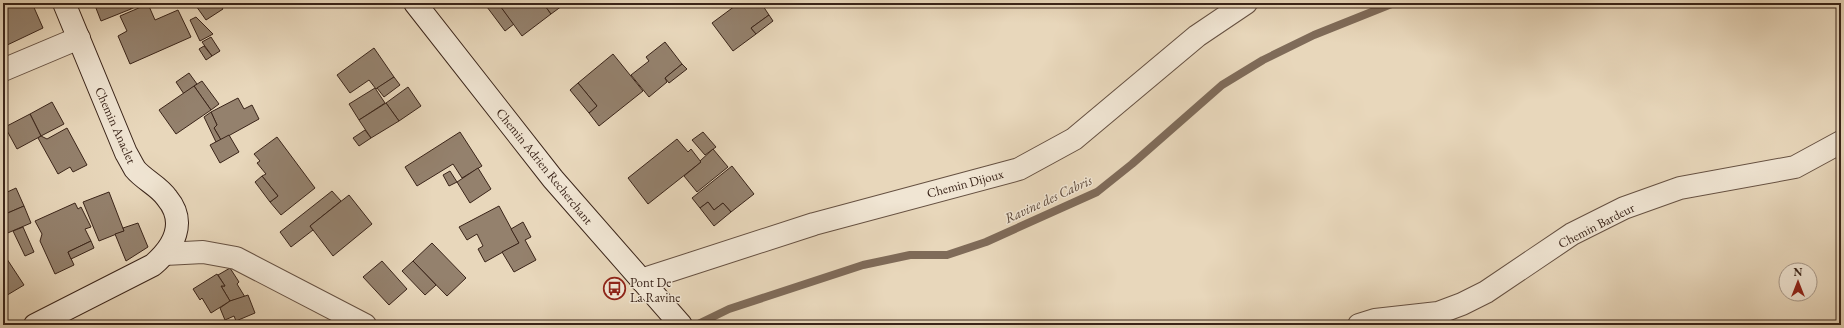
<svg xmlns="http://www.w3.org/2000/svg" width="1844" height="328" font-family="'EB Garamond',serif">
	<rect width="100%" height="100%" fill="#e8d7bb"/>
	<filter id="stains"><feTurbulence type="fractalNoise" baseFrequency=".005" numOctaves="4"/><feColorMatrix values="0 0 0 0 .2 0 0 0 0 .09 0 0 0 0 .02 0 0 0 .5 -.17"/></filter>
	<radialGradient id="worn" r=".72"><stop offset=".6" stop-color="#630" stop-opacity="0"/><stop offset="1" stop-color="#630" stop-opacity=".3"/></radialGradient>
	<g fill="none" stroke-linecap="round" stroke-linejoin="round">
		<polyline stroke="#7f6b59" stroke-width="8" points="696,325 729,309 863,265 910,255 947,255 986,242 1097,192 1132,164 1222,85 1263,60 1314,35 1394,3"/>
	</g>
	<g fill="#94816d" stroke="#3a2419">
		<polygon points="3,3 32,3 43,28 3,47"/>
		<polygon points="94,3 128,3 131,9 101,21"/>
		<polygon points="128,3 138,3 139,5 131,9"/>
		<polygon points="194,3 219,3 223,9 206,20"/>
		<polygon points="493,3 498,3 514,24 505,31 487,7"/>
		<polygon points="498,3 543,3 551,14 522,36"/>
		<polygon points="543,3 566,3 551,14"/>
		<polygon points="739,3 761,3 769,15 751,28 756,34 733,51 712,23"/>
		<polygon points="148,4 155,20 178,10 191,37 130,64 118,36 127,31 120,16"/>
		<polygon points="769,15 773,21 756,34 751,28"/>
		<polygon points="196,17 213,34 200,41 190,20"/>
		<polygon points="211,37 220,51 212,56 202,42"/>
		<polygon points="665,42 682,64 665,78 667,82 649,97 631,75 649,61 646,57"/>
		<polygon points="204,46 212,56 206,60 199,49"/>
		<polygon points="374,48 394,77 376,89 369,80 350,93 337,75"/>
		<polygon points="613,54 643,91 599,126 589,113 597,106 578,83"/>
		<polygon points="682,64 687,69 669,83 665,78"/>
		<polygon points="189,73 197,84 184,94 176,82"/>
		<polygon points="394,77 400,85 384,97 377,88"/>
		<polygon points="202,81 219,104 211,110 194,86"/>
		<polygon points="578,83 597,106 589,113 570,90"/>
		<polygon points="194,86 211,110 176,134 159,110"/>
		<polygon points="408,87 421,106 399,121 386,103"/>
		<polygon points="375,88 385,103 359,120 349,104"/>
		<polygon points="238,98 244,109 252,105 259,119 221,140 214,128 217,125 211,112"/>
		<polygon points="52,102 64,124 41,136 30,114"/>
		<polygon points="386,103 399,121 371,138 359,120"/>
		<polygon points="211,112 217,125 214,128 221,140 216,142 204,117"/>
		<polygon points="30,114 41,136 17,149 5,127"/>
		<polygon points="67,128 87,165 73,172 70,167 58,174 38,138 41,136 47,139"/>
		<polygon points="365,130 371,138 359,146 353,138"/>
		<polygon points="460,132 482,166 462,178 453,164 417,186 405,167"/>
		<polygon points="703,132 716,147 705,155 692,140"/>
		<polygon points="229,135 239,152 220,163 210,145"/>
		<polygon points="277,137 315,188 281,215 270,202 278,196 262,176 266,174 257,163 260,161 254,154"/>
		<polygon points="677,139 688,152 691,149 701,162 648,204 628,178"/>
		<polygon points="713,149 728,167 697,192 684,176 701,162 700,161"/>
		<polygon points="732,166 754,194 731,212 723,203 714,210 708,202 700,208 692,198"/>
		<polygon points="478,168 491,189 470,203 457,182"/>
		<polygon points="450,171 457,182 449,186 443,175"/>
		<polygon points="262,176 278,196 270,202 255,182"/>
		<polygon points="16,188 24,206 3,215 3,194"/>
		<polygon points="332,191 341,201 310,226 313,230 291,247 280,232"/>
		<polygon points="109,192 124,231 99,241 83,202"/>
		<polygon points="349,195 372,224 333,256 310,226"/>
		<polygon points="708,202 714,210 723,203 731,212 714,226 700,208"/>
		<polygon points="75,203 78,209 81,207 91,227 85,229 91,241 68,252 74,265 55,274 40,241 42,234 35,221"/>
		<polygon points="24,206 31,223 3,235 3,215"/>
		<polygon points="499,206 519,243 485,262 478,249 483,246 477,234 467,240 459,227"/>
		<polygon points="523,222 531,237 525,240 536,260 514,272 502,252 519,243 511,229"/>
		<polygon points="138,223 148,247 126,261 115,234 124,231 123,228"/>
		<polygon points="23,227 34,252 25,256 13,231"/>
		<polygon points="91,241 94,248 71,259 68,252"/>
		<polygon points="432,243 466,278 447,296 413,261"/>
		<polygon points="3,253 24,285 4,297 3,296"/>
		<polygon points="382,261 407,289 389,305 363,277"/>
		<polygon points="413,261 436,285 425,295 402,271"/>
		<polygon points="230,268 239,282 237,284 245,297 230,301 221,286 225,286 218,275"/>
		<polygon points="217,274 225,286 221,286 230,301 211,313 202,298 200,300 193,289"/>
		<polygon points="248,295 255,313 236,321 234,316 225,320 220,308 230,301"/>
	</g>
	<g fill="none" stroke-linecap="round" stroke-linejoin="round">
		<defs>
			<g id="street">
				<polyline points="3,70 79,38"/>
				<polyline points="165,254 203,252 236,258 365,325"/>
				<polyline points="641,280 814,224 1019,169 1074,139 1197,36 1246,3"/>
				<polyline points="1359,325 1375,320 1438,313 1462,304 1486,292 1572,234 1624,208 1680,188 1795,167 1841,142"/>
			</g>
			<g id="secondary">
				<polyline points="415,3 553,179 681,325"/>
				<path d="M 35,325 L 153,265 C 174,247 187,222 167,198 C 159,186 144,180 135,169 C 132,164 129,158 126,153 L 64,3"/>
			</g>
		</defs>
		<use href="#street" stroke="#665142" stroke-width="24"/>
		<use href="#secondary" stroke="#3a2419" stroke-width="24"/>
		<use href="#street" stroke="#f0e5d3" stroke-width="22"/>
		<use href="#secondary" stroke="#f0e5d3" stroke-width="22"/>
	</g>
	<defs>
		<symbol id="bus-ring" viewBox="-11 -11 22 22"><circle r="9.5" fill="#f0e5d3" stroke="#8f2418" stroke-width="1.5"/><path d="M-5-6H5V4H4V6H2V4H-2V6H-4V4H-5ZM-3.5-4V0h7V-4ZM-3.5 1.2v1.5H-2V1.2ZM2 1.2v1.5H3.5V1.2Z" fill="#8f2418"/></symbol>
	</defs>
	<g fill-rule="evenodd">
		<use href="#bus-ring" x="602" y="276" width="25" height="25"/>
	</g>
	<g text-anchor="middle" stroke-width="3" stroke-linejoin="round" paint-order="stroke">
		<g font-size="13" fill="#3a2419" stroke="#f0e5d3">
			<text transform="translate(116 125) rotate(66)" y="5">Chemin Anaclet</text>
			<text transform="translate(545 166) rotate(51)" y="5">Chemin Adrien Recherchant</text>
			<text transform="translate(965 183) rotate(-15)" y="5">Chemin Dijoux</text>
			<text transform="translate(1596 225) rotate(-27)" y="5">Chemin Bardeur</text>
		</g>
		<g font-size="13" fill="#3a2419" stroke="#f0e5d3" text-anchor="start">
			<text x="630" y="287">Pont De<tspan x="630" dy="15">La Ravine</tspan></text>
		</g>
		<g font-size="14" font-style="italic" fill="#5c4739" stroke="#f0e5d3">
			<text transform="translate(1048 199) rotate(-25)" y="5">Ravine des Cabris</text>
		</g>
	</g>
	<rect width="1844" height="328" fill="none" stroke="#e8d7bb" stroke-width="16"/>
	<rect x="4" y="4" width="1836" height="320" fill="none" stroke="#3a2419" stroke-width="2"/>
	<rect x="8" y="8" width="1828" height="312" fill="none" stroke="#3a2419"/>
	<g transform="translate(1798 282)"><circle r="19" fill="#f0e5d3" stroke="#a79889"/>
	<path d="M0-3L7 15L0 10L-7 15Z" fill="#8f2418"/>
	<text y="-6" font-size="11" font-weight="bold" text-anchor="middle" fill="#3a2419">N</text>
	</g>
	<rect width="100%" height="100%" filter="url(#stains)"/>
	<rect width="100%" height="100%" fill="url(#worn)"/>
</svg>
